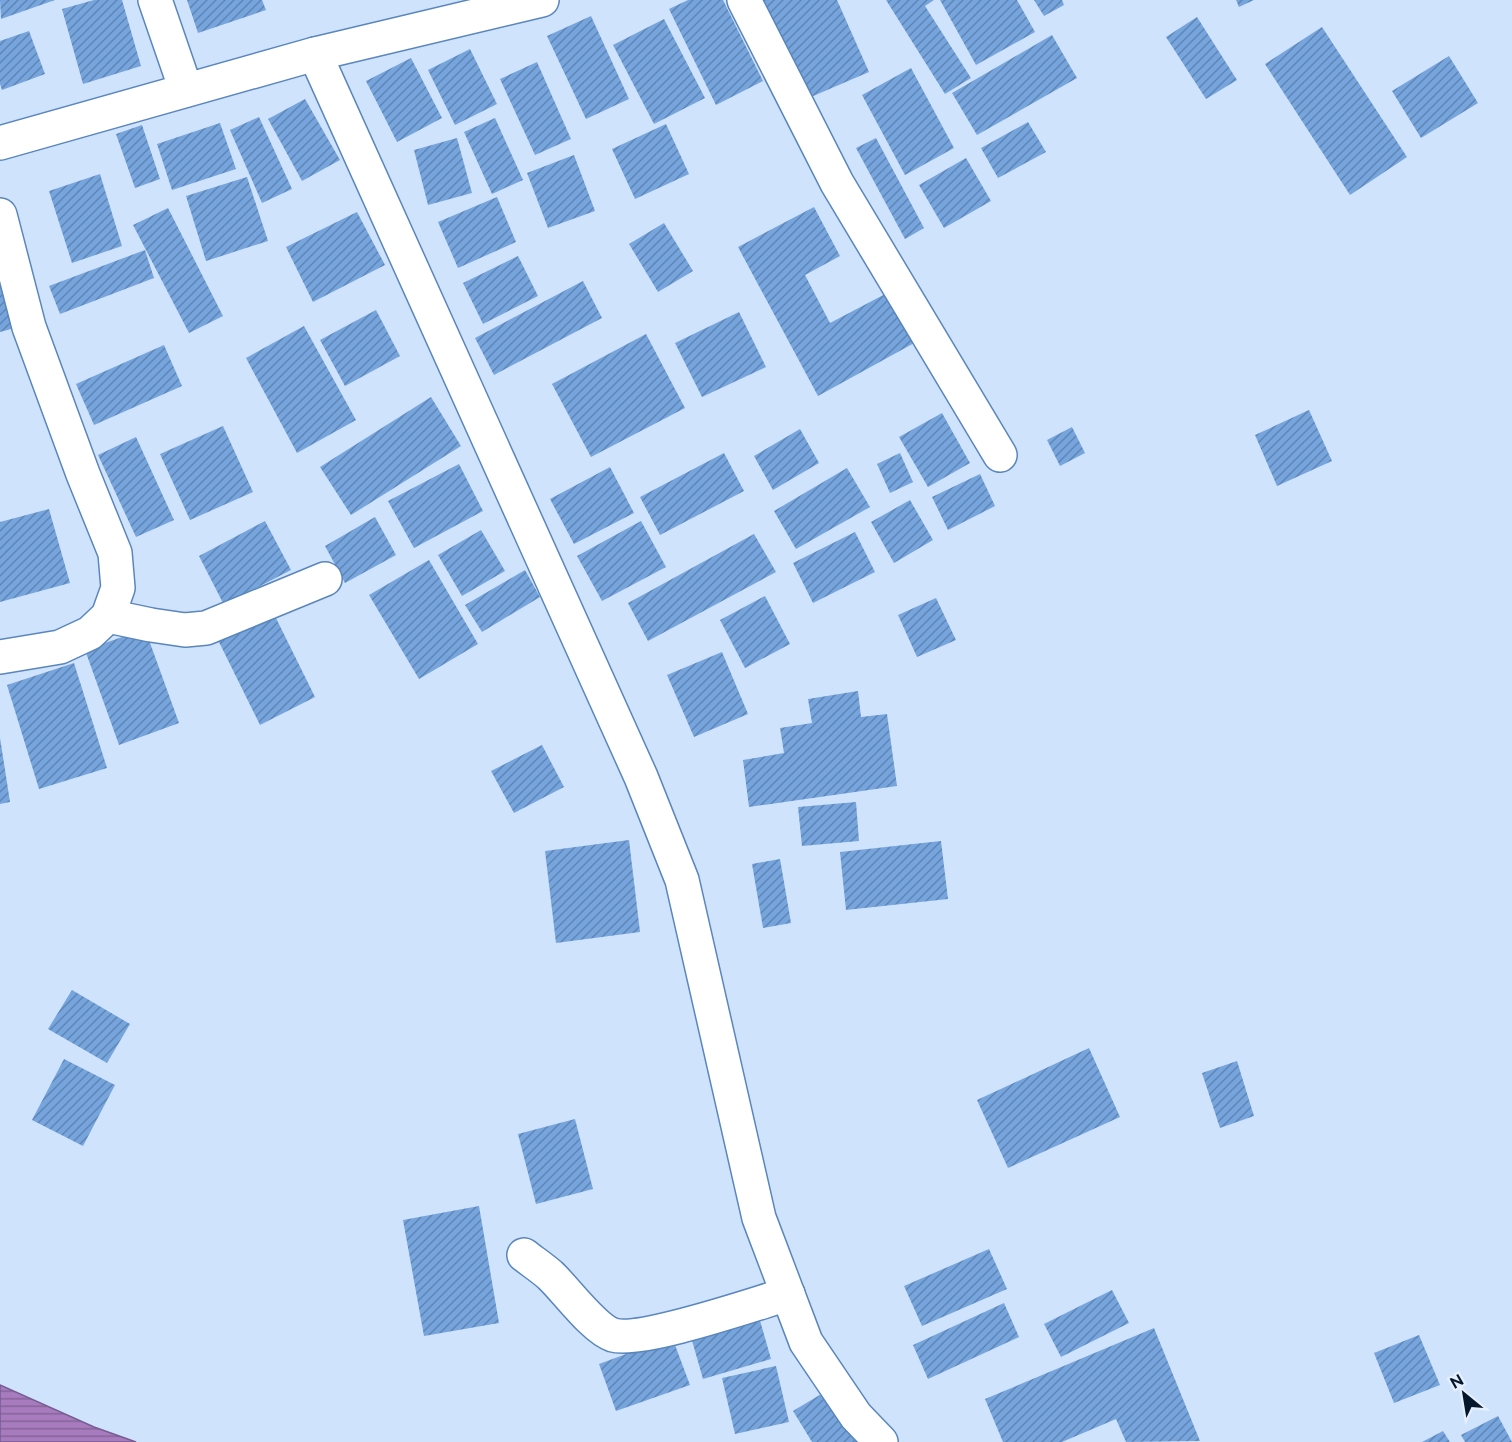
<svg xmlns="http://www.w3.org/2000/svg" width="1512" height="1442" font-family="Raleway,sans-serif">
	<defs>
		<pattern id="water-rules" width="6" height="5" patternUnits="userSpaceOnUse" patternTransform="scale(1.5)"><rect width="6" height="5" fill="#a77bbd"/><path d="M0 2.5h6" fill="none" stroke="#86649a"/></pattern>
		<pattern id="building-hatch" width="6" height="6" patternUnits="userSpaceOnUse" patternTransform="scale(1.5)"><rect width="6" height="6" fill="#76a5de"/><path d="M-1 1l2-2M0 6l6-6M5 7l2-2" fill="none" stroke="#5f85b4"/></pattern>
	</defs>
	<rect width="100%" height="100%" fill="#d0e3fc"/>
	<polygon fill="url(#water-rules)" stroke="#765d92" stroke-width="1.5" points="0,1385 94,1427 136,1442 0,1442"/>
	<g fill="url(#building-hatch)">
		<polygon points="0,0 55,0 1,19"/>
		<polygon points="94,0 122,0 141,66 83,84 62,9"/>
		<polygon points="187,0 262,0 266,10 198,33"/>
		<polygon points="688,0 723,0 763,81 716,105 669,9"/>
		<polygon points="761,0 837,0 869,72 804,100"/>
		<polygon points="886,0 934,0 925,6 971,78 945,94"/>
		<polygon points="940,0 1017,0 1035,32 976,65"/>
		<polygon points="1034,0 1062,0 1064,5 1044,16"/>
		<polygon points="1236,0 1254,0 1239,7"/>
		<polygon points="591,16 629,99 586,119 547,36"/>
		<polygon points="1197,17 1237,80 1206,99 1166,37"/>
		<polygon points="664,19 705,98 654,124 613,45"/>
		<polygon points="1322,27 1407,157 1350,195 1265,64"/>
		<polygon points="29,31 45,74 2,90 0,84 0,41"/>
		<polygon points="1052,35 1077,78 977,135 952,93"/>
		<polygon points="470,49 497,104 455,125 428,70"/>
		<polygon points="1449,56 1478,103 1421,138 1392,91"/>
		<polygon points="411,58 442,118 397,142 366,81"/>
		<polygon points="537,62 571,139 535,155 500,79"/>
		<polygon points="911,68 954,148 905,175 862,95"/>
		<polygon points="305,99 340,160 302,181 268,119"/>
		<polygon points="259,117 292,189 262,203 230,130"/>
		<polygon points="495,118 523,180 492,194 464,132"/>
		<polygon points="1028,122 1046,152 998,178 981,148"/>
		<polygon points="220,123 236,169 172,190 157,144"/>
		<polygon points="666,124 689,174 635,199 612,149"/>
		<polygon points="142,125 160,179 135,188 116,134"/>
		<polygon points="457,138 472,193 428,205 414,150"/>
		<polygon points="876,138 924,228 905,239 856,148"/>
		<polygon points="574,155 595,211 548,228 527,173"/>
		<polygon points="966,158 991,201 944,228 919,185"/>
		<polygon points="100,174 122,246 72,263 49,191"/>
		<polygon points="247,177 268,241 206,261 186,196"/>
		<polygon points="497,197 516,242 458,268 438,222"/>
		<polygon points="814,207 840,256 805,275 830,323 889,292 916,342 818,396 738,247"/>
		<polygon points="168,208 223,316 189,333 133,225"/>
		<polygon points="357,212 385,265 313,302 286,247"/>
		<polygon points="664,223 693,271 658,292 629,244"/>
		<polygon points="145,250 154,278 60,314 49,286"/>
		<polygon points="518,256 538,296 483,324 463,283"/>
		<polygon points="0,275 15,328 0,332"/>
		<polygon points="583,281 602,318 494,375 475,338"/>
		<polygon points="376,310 400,356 345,386 320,340"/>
		<polygon points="739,312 766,367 702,397 675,343"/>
		<polygon points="304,326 356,420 297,453 246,358"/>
		<polygon points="646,334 685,408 591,457 552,384"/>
		<polygon points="164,345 182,386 94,425 76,384"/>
		<polygon points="431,397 461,446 351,515 320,467"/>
		<polygon points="1309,410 1332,461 1277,486 1255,435"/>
		<polygon points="942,413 970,463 928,487 899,437"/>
		<polygon points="223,426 253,492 190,520 160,454"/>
		<polygon points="1072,427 1085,453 1060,466 1047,440"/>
		<polygon points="800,429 819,463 773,490 754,456"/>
		<polygon points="136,437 174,520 136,537 98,455"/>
		<polygon points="724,453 744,491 660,535 640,497"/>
		<polygon points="900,453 913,482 890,493 877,464"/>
		<polygon points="459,464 483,511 414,548 388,501"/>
		<polygon points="610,467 634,513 574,544 550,499"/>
		<polygon points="847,468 870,507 796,549 774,511"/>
		<polygon points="980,474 995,506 948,530 932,497"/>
		<polygon points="910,500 933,540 894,563 871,522"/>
		<polygon points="49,509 70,583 0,602 0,522"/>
		<polygon points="375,517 396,555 345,583 325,546"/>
		<polygon points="265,521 291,570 224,605 199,556"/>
		<polygon points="641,521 666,567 602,601 577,556"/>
		<polygon points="481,530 505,571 462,596 438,555"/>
		<polygon points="855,532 875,572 813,603 793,563"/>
		<polygon points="754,534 776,572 648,641 628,603"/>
		<polygon points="429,560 478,644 419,679 369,595"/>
		<polygon points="525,570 540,597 482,632 465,605"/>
		<polygon points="765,596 790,644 745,668 720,620"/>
		<polygon points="936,598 956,640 917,657 898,615"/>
		<polygon points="272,610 315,697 260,725 217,638"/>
		<polygon points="145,629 179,723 119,745 85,650"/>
		<polygon points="722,652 748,714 694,737 667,675"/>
		<polygon points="74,663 107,768 39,789 7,685"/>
		<polygon points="858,691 861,717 887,714 897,786 749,807 743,760 784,753 780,728 812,723 808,699"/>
		<polygon points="0,738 10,802 0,804"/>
		<polygon points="542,745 564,787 514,813 491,771"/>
		<polygon points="856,802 859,841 802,846 798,807"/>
		<polygon points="629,840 640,932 556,943 545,851"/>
		<polygon points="941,841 948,899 846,910 840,852"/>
		<polygon points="780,859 791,923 763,928 752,864"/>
		<polygon points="72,990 130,1024 107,1063 48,1029"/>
		<polygon points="1089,1048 1120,1117 1008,1168 977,1100"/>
		<polygon points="64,1059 115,1085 83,1146 32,1120"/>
		<polygon points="1237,1061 1254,1116 1220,1128 1202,1073"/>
		<polygon points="575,1119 593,1189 536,1204 518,1134"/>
		<polygon points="479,1206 499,1323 424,1336 403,1220"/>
		<polygon points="989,1249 1007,1289 922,1326 904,1286"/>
		<polygon points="1112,1290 1129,1323 1061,1357 1044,1324"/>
		<polygon points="1004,1303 1019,1337 928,1379 913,1345"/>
		<polygon points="757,1310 771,1359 703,1379 689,1330"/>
		<polygon points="1154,1328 1200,1441 1126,1442 1116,1419 1062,1442 1003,1442 985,1399"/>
		<polygon points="1419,1335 1440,1385 1394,1403 1374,1353"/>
		<polygon points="672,1337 690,1385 616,1411 599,1364"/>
		<polygon points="776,1366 789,1422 735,1434 722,1378"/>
		<polygon points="828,1390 860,1442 812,1442 793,1411"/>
		<polygon points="1498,1416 1512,1442 1465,1442 1461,1435"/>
		<polygon points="1443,1431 1450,1442 1422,1442"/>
	</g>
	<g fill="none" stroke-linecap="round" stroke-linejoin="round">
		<defs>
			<g id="minor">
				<polyline points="155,0 186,90"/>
				<polyline points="744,0 837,183 1000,455"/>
				<polyline points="315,54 641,777 682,880 759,1218 806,1342 856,1416 881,1442"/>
				<polyline points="0,143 315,54 542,0"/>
				<polyline points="0,215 29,327 83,474 115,553 118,588 108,616 90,633 60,647 0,657"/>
				<polyline points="108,616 151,625 185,630 206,628 325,579"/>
				<path d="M 524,1255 C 533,1262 542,1268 550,1275 C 566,1290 594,1329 613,1335 C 642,1343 754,1304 788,1294"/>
			</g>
		</defs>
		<use href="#minor" stroke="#5986bd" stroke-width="36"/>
		<use href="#minor" stroke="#fff" stroke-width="33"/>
	</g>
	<g transform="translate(1464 1394) rotate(330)" stroke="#e6effc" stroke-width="4.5" paint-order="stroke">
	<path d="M0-4.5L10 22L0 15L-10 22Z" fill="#05172c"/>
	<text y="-9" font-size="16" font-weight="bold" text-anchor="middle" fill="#05172c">N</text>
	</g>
</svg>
